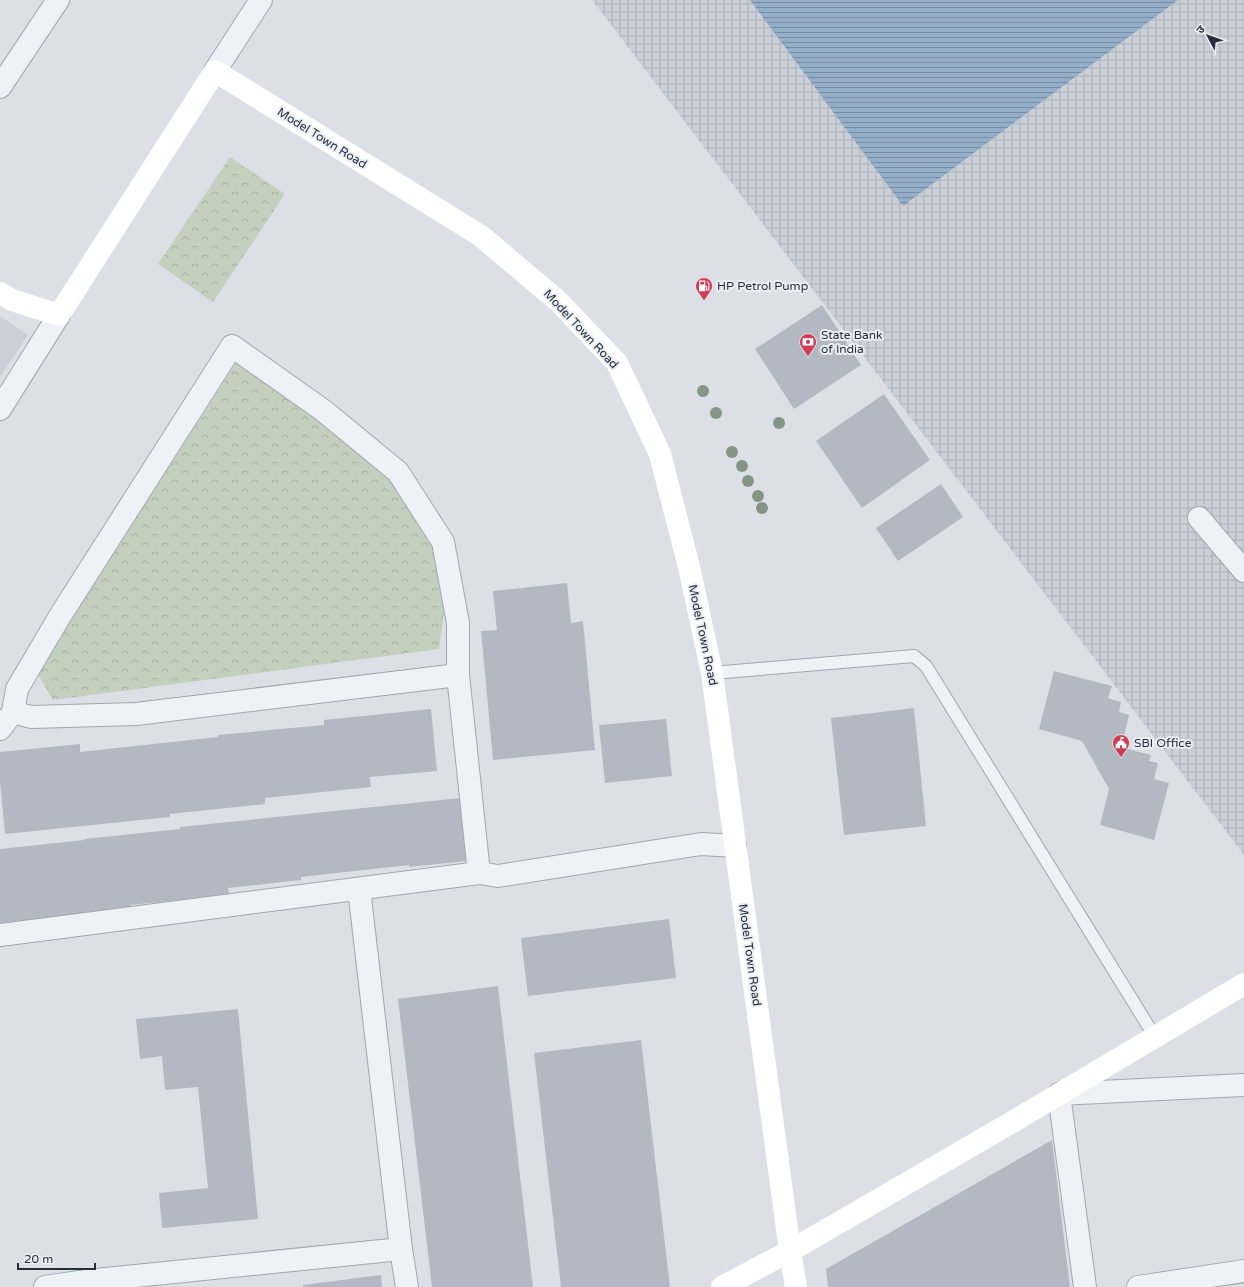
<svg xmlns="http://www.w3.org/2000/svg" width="1244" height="1287" font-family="'Varela Round','Noto Sans Devanagari',sans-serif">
	<defs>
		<pattern id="industrial-grid" width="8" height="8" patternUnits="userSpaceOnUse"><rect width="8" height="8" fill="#cacfd8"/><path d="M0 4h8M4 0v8" fill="none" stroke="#adb2ba"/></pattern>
		<pattern id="park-crowns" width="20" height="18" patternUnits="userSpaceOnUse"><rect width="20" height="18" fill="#c2d0bd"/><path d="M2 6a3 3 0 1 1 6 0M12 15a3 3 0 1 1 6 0" fill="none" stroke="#a7b3a3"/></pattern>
		<pattern id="water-rules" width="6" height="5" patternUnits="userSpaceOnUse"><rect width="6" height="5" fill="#95aec8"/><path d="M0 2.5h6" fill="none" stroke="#798ea4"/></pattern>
	</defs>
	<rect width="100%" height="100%" fill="#dce0e6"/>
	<polygon fill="#cacfd8" points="0,316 28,335 0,377"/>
	<polygon fill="url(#industrial-grid)" points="592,0 1244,0 1244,855"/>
	<g fill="url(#park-crowns)">
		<polygon points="230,157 285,194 213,302 158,264"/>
		<polygon points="238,360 344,436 417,505 449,578 439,649 53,700 37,673"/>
	</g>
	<polygon fill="url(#water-rules)" points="750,0 1178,0 903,206"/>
	<g fill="#b3b9c3">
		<polygon points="822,305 861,365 794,409 755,349"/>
		<polygon points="884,394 930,460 862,508 816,441"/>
		<polygon points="941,484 963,517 898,561 876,528"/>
		<polygon points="567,583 571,623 583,621 595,750 493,760 481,631 497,630 493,591"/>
		<polygon points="1054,671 1112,686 1108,698 1121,702 1119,712 1129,715 1123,741 1128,749 1151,755 1149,761 1158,763 1154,779 1169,783 1154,840 1100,825 1109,789 1082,741 1039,729"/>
		<polygon points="914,708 926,826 844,835 831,718"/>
		<polygon points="431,709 437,771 370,777 371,787 265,798 265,804 170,814 170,817 5,834 0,782 0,752 80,744 80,752 218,737 218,735 324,725 324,720"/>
		<polygon points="666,719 672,776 605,783 599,725"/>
		<polygon points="461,798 467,861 409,867 409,865 301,877 301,880 228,888 229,895 130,905 131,911 26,921 26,920 0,923 0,849 84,840 84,839 180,829 180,827"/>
		<polygon points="669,919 676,978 528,996 521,938"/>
		<polygon points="498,986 533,1287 432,1287 398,999"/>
		<polygon points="238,1009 258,1219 162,1228 159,1193 208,1188 198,1087 165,1090 162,1056 140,1059 136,1019"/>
		<polygon points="641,1040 670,1287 561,1287 534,1053"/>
		<polygon points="1052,1140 1070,1287 828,1287 826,1269"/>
		<polygon points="381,1275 382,1287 303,1287 303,1285"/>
	</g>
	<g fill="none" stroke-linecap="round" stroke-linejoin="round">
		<defs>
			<polyline id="lane" points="712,673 914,656 926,666 1155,1037"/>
			<g id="street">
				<polyline points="215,71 261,0"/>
				<polyline points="0,87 58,0"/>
				<polyline points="0,409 59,315"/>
				<polyline points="1199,518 1244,571"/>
				<polyline points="13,712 31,717 136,714 458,675"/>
				<polyline points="0,729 13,712 17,689 60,616 232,346 324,411 398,472 443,542 458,623 458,675 479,873"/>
				<polyline points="359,889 401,1249 407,1287"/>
				<polyline points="0,935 479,873 498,876 701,844 735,846"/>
				<polyline points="45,1287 86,1281 401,1249"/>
				<polyline points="1085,1287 1059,1094 1244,1085"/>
				<polyline points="1138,1287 1244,1271"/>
			</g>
		</defs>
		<use href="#lane" stroke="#a1a7b0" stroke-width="14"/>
		<use href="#street" stroke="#a1a7b0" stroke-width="24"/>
		<use href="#lane" stroke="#eef1f5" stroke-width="12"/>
		<use href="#street" stroke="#eef1f5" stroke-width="22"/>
		<g stroke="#fff" stroke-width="22">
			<polyline points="0,293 12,300 59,315 215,71 481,236 558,301 617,363 660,454 689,567 712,673 790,1251 796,1287"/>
			<polyline points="722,1287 790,1251 1014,1121 1244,984"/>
		</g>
	</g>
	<g fill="#839683">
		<circle cx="703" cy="391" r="6"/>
		<circle cx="716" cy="413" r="6"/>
		<circle cx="779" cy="423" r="6"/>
		<circle cx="732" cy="452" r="6"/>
		<circle cx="742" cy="466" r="6"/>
		<circle cx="748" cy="481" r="6"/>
		<circle cx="758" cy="496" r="6"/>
		<circle cx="762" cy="508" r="6"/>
	</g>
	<defs>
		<symbol id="fuel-pin" viewBox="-11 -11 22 30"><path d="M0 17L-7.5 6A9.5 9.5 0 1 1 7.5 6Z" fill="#d03c54" stroke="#ebeff4"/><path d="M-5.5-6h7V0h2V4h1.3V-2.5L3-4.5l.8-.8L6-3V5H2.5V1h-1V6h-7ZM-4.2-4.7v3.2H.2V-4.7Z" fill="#fff"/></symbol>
		<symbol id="bank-pin" viewBox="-11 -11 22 30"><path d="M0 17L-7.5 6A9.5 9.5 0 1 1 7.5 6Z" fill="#d03c54" stroke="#ebeff4"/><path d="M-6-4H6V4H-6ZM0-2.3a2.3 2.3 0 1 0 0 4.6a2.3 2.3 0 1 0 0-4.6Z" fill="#fff"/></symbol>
		<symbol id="civic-pin" viewBox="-11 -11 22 30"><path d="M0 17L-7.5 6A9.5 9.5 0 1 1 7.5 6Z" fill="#d03c54" stroke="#ebeff4"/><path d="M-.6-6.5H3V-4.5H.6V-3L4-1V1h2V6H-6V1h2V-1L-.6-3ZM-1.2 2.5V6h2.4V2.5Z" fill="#fff"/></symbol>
	</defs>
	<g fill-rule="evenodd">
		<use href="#fuel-pin" x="694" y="276" width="20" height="27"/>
		<use href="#bank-pin" x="798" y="332" width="20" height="27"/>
		<use href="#civic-pin" x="1111" y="733" width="20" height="27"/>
	</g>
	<g text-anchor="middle" stroke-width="4" stroke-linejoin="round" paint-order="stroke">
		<g font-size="12" fill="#252e3d" stroke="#ebeff4">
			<text transform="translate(322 138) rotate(32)" y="4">Model Town Road</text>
			<text transform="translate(581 329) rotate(47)" y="4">Model Town Road</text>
			<text transform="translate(703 635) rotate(78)" y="4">Model Town Road</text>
			<text transform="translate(750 955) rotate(82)" y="4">Model Town Road</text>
		</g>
		<g font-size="12" fill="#252e3d" stroke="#ebeff4" text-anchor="start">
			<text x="717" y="290">HP Petrol Pump</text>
			<text x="821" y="339">State Bank<tspan x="821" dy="14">of India</tspan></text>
			<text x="1134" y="747">SBI Office</text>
		</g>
	</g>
	<g transform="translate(1208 36) rotate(311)" stroke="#ebeff4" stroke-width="3" paint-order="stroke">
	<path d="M0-3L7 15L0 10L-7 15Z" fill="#252e3d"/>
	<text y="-6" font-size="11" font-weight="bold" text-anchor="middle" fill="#252e3d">उ</text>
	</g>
	<path d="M18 1263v6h77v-6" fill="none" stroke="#252e3d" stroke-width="2"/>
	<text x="24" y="1263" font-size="12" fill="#252e3d" stroke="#ebeff4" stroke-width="3" paint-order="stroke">20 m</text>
</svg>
